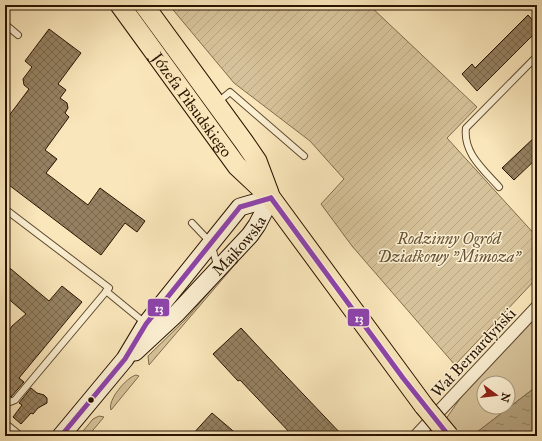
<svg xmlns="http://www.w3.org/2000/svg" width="542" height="441" font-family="'IM FELL Great Primer',serif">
	<defs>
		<pattern id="garden-furrows" width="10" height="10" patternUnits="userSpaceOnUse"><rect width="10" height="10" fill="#d6c29a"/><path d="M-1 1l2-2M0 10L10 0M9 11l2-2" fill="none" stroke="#b8a683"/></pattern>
		<pattern id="water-ripples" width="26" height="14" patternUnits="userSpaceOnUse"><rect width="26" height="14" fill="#b29f7b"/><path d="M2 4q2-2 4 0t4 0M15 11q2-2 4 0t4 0" fill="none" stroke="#918062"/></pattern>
		<pattern id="building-cross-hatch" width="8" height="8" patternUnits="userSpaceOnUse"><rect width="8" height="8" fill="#958161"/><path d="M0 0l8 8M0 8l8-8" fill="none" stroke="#7a684e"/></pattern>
	</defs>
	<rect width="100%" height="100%" fill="#f9e6ba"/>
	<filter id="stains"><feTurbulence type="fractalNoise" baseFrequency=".005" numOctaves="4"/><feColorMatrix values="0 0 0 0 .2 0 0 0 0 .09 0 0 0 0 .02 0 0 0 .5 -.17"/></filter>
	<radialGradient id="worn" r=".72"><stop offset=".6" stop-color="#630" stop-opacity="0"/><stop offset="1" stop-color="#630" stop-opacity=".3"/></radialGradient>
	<g fill="#d6c29a" stroke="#806b4d" fill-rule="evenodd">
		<polygon points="244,251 244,254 149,365 148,356 187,318"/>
		<path d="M 537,316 L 537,386 L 472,436 L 428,436 L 443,423 L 464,393 ZM 484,383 L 508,383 L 508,407 L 484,407 Z"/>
		<path d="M 136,375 L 139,376 L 111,410 C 107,400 127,377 136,375 Z"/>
		<polygon points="99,416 104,417 88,436 79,436 93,419"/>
	</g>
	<polygon fill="url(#garden-furrows)" stroke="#806b4d" points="169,5 369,5 477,107 447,138 537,237 537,278 455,365 352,246 321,204 344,179 310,141 234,83"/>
	<polygon fill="url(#water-ripples)" stroke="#7b674a" points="537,386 537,436 472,436"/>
	<g fill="url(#building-cross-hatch)" stroke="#291400">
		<polygon points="528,15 537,25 537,31 477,91 462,74 472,64 475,68"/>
		<polygon points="49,29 81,53 58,84 66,90 60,98 67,103 68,108 65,113 69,117 45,150 57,159 46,173 88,205 100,188 145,221 137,232 125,223 101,255 5,182 5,121 29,89 24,85 23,79 32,67 25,61"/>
		<polygon points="537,135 537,158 514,180 502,168"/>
		<polygon points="5,264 49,301 62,286 82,302 19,378 24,382 11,397 5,391 5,338 12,326 26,314 5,296"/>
		<polygon points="241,328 266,355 343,436 293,436 240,380 238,381 213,354"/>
		<polygon points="31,388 37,393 44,395 47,398 47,403 38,408 33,414 31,413 21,424 13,417 22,405 19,403"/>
		<polygon points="212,413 239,436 191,436"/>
	</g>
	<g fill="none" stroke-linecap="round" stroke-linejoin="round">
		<defs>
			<g id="lane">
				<polyline points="5,24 18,35"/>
				<polyline points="218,102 230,92 304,156"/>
				<path d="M 499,187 C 483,169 463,153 466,128 L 537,56"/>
				<polyline points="5,209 109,288 15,400 5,404"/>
				<polyline points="192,223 211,243 217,265"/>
				<polyline points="106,291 145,323"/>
				<polyline points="5,423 21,436"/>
			</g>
			<polyline id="street" points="416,436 537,307"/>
			<g id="secondary">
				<path id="s1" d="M 135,352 L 177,313 L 250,235 L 257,225 L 271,198"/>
				<polyline points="61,436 125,359 146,324 240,207 271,198"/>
			</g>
			<g id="primary">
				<path id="s2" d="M 120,5 L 237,166 L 271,198 L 424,406"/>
				<polyline points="144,5 244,142 257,161 269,193"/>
			</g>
		</defs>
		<use href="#lane" stroke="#5d482e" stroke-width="8"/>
		<use href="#street" stroke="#5d482e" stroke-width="14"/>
		<use href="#secondary" stroke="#291400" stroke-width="19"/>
		<use href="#primary" stroke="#291400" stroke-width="21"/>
		<use href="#lane" stroke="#fbefd2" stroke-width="6"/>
		<use href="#street" stroke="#fbefd2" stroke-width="12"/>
		<use href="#secondary" stroke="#fbefd2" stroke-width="17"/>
		<use href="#primary" stroke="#f9e6ba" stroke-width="19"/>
		<defs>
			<polyline id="primary-bridge" points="424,406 449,436"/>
		</defs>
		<use href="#primary-bridge" stroke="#291400" stroke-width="21" stroke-linecap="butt"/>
		<use href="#primary-bridge" stroke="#f9e6ba" stroke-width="19"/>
		<defs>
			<g id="bus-1">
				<polyline points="271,198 403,378 449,436"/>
				<polyline points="61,436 125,359 146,324 240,207 271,198"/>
			</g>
		</defs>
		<use href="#bus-1" stroke="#fbefd2" stroke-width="8"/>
		<use href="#bus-1" stroke="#8e44ad" stroke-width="5"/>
	</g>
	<circle fill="#291400" stroke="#fbefd2" stroke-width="1.5" cx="91" cy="400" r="3.5"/>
	<g text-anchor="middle" stroke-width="3" stroke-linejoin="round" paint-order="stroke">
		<g font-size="16" fill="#291400" stroke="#fbefd2">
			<text dy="6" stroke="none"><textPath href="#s2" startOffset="123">Józefa Piłsudskiego</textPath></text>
			<text dy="6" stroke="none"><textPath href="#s1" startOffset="149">Majkowska</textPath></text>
			<text transform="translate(473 352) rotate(-47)" y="6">Wał Bernardyński</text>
		</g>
		<g font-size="16" font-style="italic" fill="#665136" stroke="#fbefd2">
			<text x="449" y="244">Rodzinny Ogród<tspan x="449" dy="18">Działkowy "Mimoza"</tspan></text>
		</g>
	</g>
	<g stroke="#fbefd2" stroke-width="1.5">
		<rect x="147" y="298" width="23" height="19" rx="4" fill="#8e44ad"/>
		<rect x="347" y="308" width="23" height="19" rx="4" fill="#8e44ad"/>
	</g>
	<g font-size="11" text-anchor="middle" font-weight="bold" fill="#fff">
		<text x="159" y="312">13</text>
		<text x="359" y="322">13</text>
	</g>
	<rect width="542" height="441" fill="none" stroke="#f9e6ba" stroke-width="20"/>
	<rect x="6" y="6" width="530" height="429" fill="none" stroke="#291400" stroke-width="2"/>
	<rect x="10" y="10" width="522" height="421" fill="none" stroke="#291400"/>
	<g transform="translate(496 395) rotate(105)"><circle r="19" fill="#fbefd2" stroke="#a7977e"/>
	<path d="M0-3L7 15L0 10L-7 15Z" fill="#8f2418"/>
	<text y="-6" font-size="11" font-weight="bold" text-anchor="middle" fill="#291400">N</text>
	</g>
	<rect width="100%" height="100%" filter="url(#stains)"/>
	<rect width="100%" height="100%" fill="url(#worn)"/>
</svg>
